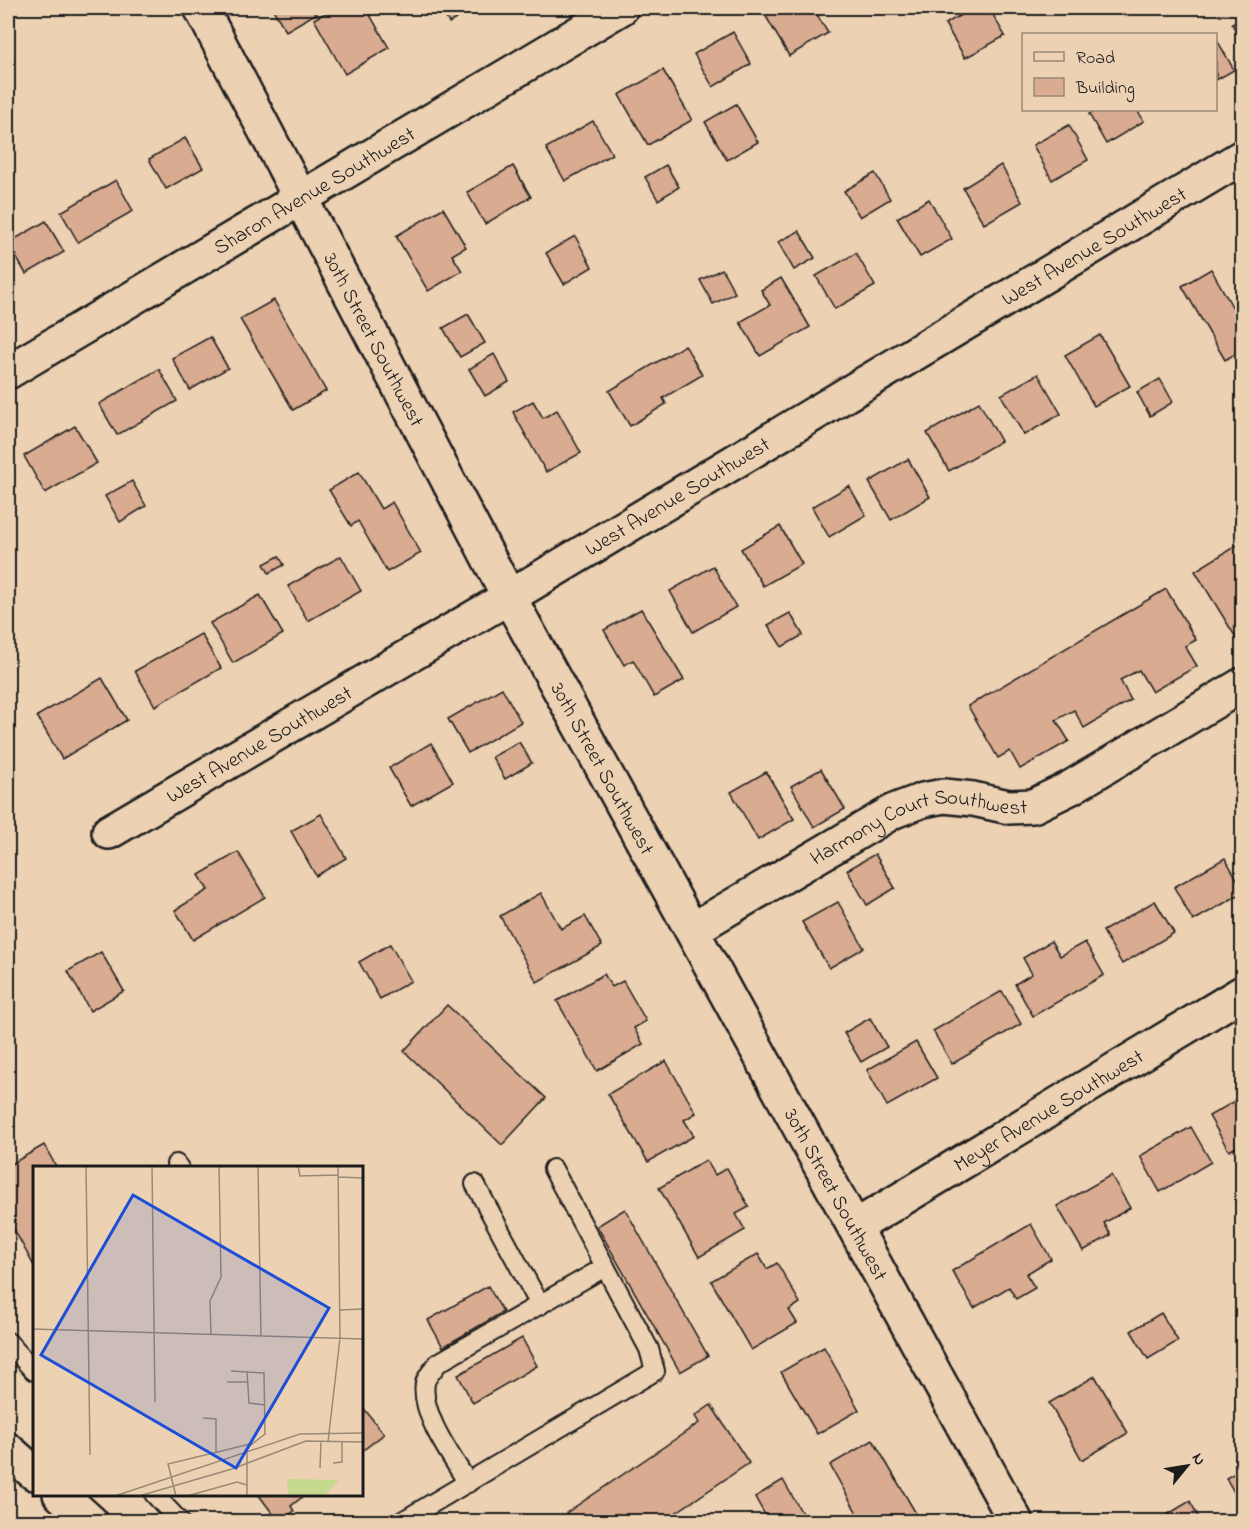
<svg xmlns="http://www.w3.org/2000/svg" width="1250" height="1529" font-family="'Indie Flower',sans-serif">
	<rect width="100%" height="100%" fill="#ecd1b3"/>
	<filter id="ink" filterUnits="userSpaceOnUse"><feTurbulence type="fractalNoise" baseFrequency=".0167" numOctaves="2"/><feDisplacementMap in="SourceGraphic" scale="12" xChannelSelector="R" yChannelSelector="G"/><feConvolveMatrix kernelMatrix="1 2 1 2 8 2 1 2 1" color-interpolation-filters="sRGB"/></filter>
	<g filter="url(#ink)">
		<g fill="#d9ab90" stroke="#1c1c1c" stroke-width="1.5">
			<polygon points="272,8 314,8 317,13 286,31"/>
			<polygon points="335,8 366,8 389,48 345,74 314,19"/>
			<polygon points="440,8 476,8 449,23"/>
			<polygon points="774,8 813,8 828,33 789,56 764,13"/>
			<polygon points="973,8 989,8 1005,36 965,58 945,24"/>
			<polygon points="1236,8 1242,8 1242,42 1232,24 1242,18"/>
			<polygon points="733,32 751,64 713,87 694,54"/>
			<polygon points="1216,38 1234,70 1216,80"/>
			<polygon points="663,70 692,120 648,145 619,95"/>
			<polygon points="736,104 758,142 727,160 705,122"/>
			<polygon points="1096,110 1137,110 1144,121 1106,144 1089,114"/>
			<polygon points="593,121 612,154 565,181 546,148"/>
			<polygon points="1069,125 1088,160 1052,180 1033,145"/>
			<polygon points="185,138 203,168 166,189 149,159"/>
			<polygon points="666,165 679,187 658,200 645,177"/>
			<polygon points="1001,165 1022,202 984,224 963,188"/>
			<polygon points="513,166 531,197 485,224 467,192"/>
			<polygon points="875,173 890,199 860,217 844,191"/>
			<polygon points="116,180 133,211 78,242 61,212"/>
			<polygon points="929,199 952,239 920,257 897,218"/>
			<polygon points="443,208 466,247 452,255 462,271 428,291 396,236"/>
			<polygon points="46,221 64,252 26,274 8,243"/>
			<polygon points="799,231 815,258 794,270 778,242"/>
			<polygon points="575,236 592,267 564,284 546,253"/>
			<polygon points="856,253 875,286 835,309 816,276"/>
			<polygon points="722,269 735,293 713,304 700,280"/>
			<polygon points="1211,269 1242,324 1242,350 1225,360 1182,286"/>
			<polygon points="781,278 810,327 760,356 740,322 770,305 761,290"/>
			<polygon points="274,300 326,391 293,410 240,319"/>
			<polygon points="468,314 485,343 460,357 443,328"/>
			<polygon points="1100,335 1130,386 1094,406 1065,355"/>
			<polygon points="210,337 228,368 190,390 172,358"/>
			<polygon points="685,345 702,375 663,398 666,404 630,426 609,391"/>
			<polygon points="494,354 509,382 485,396 469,369"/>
			<polygon points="159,369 177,401 117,435 99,404"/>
			<polygon points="1038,374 1061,414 1024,435 1001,395"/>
			<polygon points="1160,379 1173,402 1150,416 1137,392"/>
			<polygon points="533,401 543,418 557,410 581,453 546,472 513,412"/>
			<polygon points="979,402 1001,441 949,471 927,433"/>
			<polygon points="75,426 97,463 45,493 24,456"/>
			<polygon points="908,459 930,497 891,520 869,482"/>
			<polygon points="359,472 381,509 392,502 421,553 387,572 358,521 351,526 329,490"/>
			<polygon points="132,481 146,506 120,522 105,496"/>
			<polygon points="849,486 866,515 829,537 812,507"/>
			<polygon points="780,526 802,564 763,586 741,549"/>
			<polygon points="1242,542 1242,638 1238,641 1195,571"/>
			<polygon points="279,556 284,565 269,573 264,564"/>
			<polygon points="341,556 361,591 308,621 288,586"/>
			<polygon points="713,566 736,607 693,632 670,591"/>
			<polygon points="1166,589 1196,640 1185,646 1197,666 1152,692 1139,670 1120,680 1131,700 1084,728 1074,710 1056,720 1069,741 1020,769 1010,751 998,758 968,706"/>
			<polygon points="260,595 283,634 233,663 210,623"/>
			<polygon points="641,609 684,680 654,697 633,660 624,665 604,630"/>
			<polygon points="790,613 803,635 782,647 768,625"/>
			<polygon points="201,634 221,668 155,706 135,671"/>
			<polygon points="102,678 127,720 62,759 37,716"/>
			<polygon points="502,688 521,722 468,753 448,719"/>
			<polygon points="519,742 532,763 505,779 492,757"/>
			<polygon points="431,743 453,782 411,806 389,768"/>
			<polygon points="821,769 845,809 814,827 791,786"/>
			<polygon points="766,772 794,819 758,840 731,792"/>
			<polygon points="321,814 346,858 316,876 291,831"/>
			<polygon points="238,852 265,897 193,940 175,910 208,890 199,875"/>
			<polygon points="875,854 895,888 867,905 847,870"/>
			<polygon points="1225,858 1242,888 1242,893 1193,921 1174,887"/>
			<polygon points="541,893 561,929 585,916 602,946 537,982 500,916"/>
			<polygon points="1155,901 1174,933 1122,964 1103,931"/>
			<polygon points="838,902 864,948 829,968 802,922"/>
			<polygon points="1051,941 1060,956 1085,942 1104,975 1033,1016 1015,984 1032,974 1023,958"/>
			<polygon points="390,944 411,981 380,999 359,962"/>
			<polygon points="101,952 124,991 90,1011 68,971"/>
			<polygon points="604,974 612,987 623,981 646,1021 634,1028 643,1044 597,1071 557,1001"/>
			<polygon points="1002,991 1021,1024 952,1064 933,1031"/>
			<polygon points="447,1005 546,1098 502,1145 404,1051"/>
			<polygon points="870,1018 887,1047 861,1062 844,1033"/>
			<polygon points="916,1042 937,1078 887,1106 867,1070"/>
			<polygon points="666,1061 696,1113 684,1120 694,1136 648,1162 608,1094"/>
			<polygon points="1242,1097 1242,1144 1229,1151 1209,1116"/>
			<polygon points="1191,1127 1211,1162 1160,1192 1140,1156"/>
			<polygon points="44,1145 57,1168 34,1168 34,1266 8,1218 8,1166"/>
			<polygon points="706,1160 715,1175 727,1168 749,1207 736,1214 745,1230 699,1257 659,1188"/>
			<polygon points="1111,1175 1130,1208 1104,1223 1111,1235 1083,1251 1057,1206"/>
			<polygon points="625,1209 708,1356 680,1372 597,1226"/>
			<polygon points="1031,1224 1051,1259 1026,1274 1035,1288 1016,1299 1009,1287 974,1308 952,1271"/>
			<polygon points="758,1254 767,1269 777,1263 800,1303 789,1310 797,1323 751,1350 711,1281"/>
			<polygon points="488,1286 503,1312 443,1347 428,1320"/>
			<polygon points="1161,1313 1178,1341 1148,1359 1131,1331"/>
			<polygon points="522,1338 537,1366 473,1403 458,1375"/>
			<polygon points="824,1347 859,1410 817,1434 781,1372"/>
			<polygon points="1095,1376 1128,1433 1082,1460 1049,1403"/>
			<polygon points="711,1405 749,1463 662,1522 571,1522 566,1513 699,1423 695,1416"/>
			<polygon points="362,1406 384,1434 362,1451"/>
			<polygon points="873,1440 921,1522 862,1522 830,1465"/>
			<polygon points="1242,1469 1242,1506 1226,1478"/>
			<polygon points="783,1480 806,1520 803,1522 769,1522 755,1497"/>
			<polygon points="258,1494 306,1494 291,1506 294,1511 281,1522 279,1522"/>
			<polygon points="1190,1501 1201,1522 1155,1522"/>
		</g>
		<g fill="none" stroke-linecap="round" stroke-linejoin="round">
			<defs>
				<g id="lane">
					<polyline points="176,1164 179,1168"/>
					<polyline points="475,1184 540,1305"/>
					<polyline points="8,1342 34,1371"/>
					<path d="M 468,1483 C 452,1457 420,1414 425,1383 C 426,1377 434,1369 438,1363 L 605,1267"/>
					<polyline points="154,1494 180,1522"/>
					<polyline points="401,1522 655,1371 649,1349 553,1169"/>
				</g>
				<g id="street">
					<path id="s1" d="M 201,8 L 509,597 L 1016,1522"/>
					<path id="s2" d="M 8,372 L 621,8"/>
					<path id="s3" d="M 109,832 L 509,597 L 1242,157"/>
					<path id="s4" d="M 692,930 L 894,811 L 923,800 L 944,796 L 973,799 L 1009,807 L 1033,806 L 1070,788 L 1242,685"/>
					<path id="s5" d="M 855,1227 L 1242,993"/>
				</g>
				<g id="secondary">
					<polyline points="8,1450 34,1473"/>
					<polyline points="60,1494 91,1522"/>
				</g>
			</defs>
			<use href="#lane" stroke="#1c1c1c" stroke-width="22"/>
			<use href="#street" stroke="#1c1c1c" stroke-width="38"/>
			<use href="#secondary" stroke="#1c1c1c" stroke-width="38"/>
			<use href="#lane" stroke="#ecd1b3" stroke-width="18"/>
			<use href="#street" stroke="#ecd1b3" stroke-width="33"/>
			<use href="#secondary" stroke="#ecd1b3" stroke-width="33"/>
		</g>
	</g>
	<g text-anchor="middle" stroke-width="4.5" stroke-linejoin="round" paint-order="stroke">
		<g font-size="21" fill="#1c1c1c" stroke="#ecd1b3">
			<text dy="7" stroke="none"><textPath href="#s2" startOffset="356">Sharon Avenue Southwest</textPath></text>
			<text dy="7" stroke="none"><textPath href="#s3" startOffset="1146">West Avenue Southwest</textPath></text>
			<text dy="7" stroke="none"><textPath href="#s1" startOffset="374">30th Street Southwest</textPath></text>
			<text dy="7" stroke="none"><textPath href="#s3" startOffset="660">West Avenue Southwest</textPath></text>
			<text dy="7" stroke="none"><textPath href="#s3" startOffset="174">West Avenue Southwest</textPath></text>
			<text dy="7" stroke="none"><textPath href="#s1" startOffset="860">30th Street Southwest</textPath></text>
			<text dy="7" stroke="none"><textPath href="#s4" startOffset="255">Harmony Court Southwest</textPath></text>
			<text dy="7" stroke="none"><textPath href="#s5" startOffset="226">Meyer Avenue Southwest</textPath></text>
			<text dy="7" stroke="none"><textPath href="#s1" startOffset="1346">30th Street Southwest</textPath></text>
		</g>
	</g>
	<g transform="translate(33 1166)">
		<rect width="330" height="330" fill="#ecd1b3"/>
		<path d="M 254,313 L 306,314 L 291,330 L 255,330 Z" fill="#c5da8f"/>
		<path fill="none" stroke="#998977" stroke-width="1.5" d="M 53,0 L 57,289M 119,0 L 122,236M 225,0 L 228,170M 265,0 L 267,10 L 305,9M 305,11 L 330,12M 307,144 L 330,143M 0,163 L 330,173M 178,169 L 177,135 L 188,111 L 186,0M 198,205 L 231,207 L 232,268 L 214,282 L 214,330M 214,205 L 216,237 L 232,239M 194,216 L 214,216M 170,252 L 183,253 L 183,286M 295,276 L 307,172 L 305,0M 300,297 L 309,296 L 309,276M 287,302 L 288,276M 82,330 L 267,268 L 330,267M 106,330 L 199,303 L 273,275 L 330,276M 143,330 L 135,298 L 217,278M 154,330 L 204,316 L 214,319"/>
		<path fill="#1d4ed8" fill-opacity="0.15" stroke="#1d4ed8" stroke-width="3" d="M 100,29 L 296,142 L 203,302 L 8,189 Z"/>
		<rect width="330" height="330" fill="none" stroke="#1c1c1c" stroke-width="3"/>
	</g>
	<rect width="1250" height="1529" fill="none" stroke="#ecd1b3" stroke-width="30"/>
	<rect x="15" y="15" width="1220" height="1499" fill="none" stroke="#1c1c1c" stroke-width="2" filter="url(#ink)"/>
	<rect x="1022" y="33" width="195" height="78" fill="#ecd1b3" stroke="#998977" stroke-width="1.5"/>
	<rect x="1034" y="52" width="30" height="9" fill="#ecd1b3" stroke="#998977" stroke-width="1.5"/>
	<text x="1076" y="63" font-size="18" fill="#1c1c1c">Road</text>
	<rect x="1034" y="78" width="30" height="18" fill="#d9ab90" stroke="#998977" stroke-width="1.5"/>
	<text x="1076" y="93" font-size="18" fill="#1c1c1c">Building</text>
	<g transform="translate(1187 1466) rotate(60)" stroke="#ecd1b3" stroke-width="4.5" paint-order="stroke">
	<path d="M0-4.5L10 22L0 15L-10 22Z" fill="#1c1c1c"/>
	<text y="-9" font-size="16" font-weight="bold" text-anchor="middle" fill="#1c1c1c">N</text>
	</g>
</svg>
